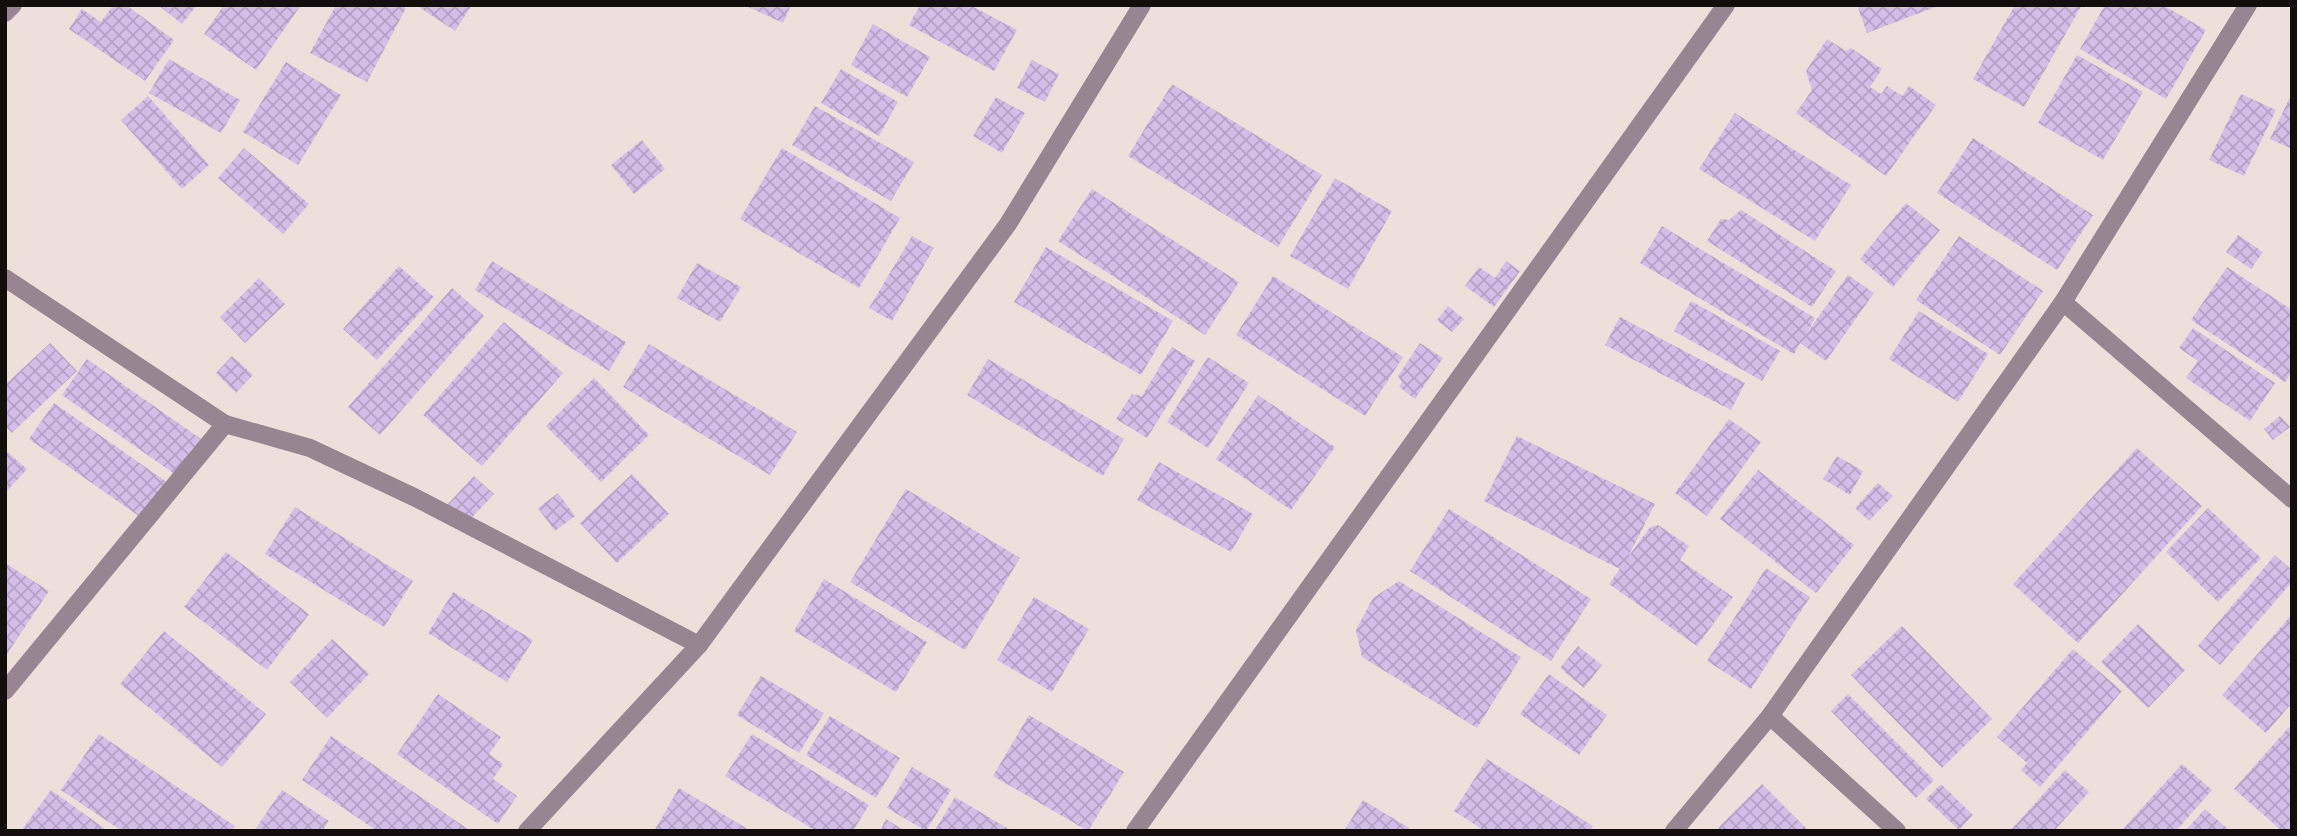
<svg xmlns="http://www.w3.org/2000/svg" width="2297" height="836" font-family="'Golos Text',sans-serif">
	<defs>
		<pattern id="building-cross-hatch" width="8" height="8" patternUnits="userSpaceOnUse" patternTransform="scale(1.75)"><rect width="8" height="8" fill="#d3bee8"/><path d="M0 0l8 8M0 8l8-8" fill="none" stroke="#b4a2c6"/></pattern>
	</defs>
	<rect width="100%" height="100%" fill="#ede0da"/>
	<g fill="url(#building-cross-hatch)">
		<polygon points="113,5 126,5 174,40 145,81 69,29 82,9 101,22"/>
		<polygon points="158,5 197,5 182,24"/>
		<polygon points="224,5 301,5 256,70 204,34"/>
		<polygon points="336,5 401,5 406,8 367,82 310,53"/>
		<polygon points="416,5 472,5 455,31"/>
		<polygon points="744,5 791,5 783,23"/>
		<polygon points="920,5 970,5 1017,30 994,71 909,25"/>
		<polygon points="1857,5 1938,5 1938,6 1867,33"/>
		<polygon points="2015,5 2082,5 2024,107 1973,79"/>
		<polygon points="2105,5 2163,5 2206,30 2166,99 2080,49"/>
		<polygon points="873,24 930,57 907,97 851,65"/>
		<polygon points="1827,39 1846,51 1851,48 1882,69 1870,87 1881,94 1887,86 1902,96 1909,86 1936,105 1886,176 1796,113 1812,90 1806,71"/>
		<polygon points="2077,55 2143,92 2103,160 2038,123"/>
		<polygon points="169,59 240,100 221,133 149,93"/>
		<polygon points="1032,60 1059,74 1045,102 1017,88"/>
		<polygon points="286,62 341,95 298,165 243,132"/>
		<polygon points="841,69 898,102 879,136 821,103"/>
		<polygon points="1172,84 1322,175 1278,247 1128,156"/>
		<polygon points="2292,93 2292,149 2270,139"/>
		<polygon points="2241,94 2276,110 2244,176 2209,160"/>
		<polygon points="148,96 209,165 182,189 121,120"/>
		<polygon points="996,97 1025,113 1002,153 973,136"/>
		<polygon points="815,106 914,162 891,201 792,145"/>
		<polygon points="1735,113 1851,185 1815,241 1699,169"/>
		<polygon points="1973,138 2093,215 2057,270 1937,193"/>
		<polygon points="642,140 665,169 634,194 611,165"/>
		<polygon points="244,148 309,204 283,234 218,178"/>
		<polygon points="782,148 900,218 859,288 740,219"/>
		<polygon points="1335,178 1392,211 1348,289 1290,256"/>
		<polygon points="1092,189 1239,282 1205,335 1058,241"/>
		<polygon points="1906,203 1940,230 1893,287 1860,259"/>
		<polygon points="1741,210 1836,271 1812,307 1707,241 1721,219 1729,220"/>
		<polygon points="1662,226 1815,318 1807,333 1848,275 1874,293 1826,361 1800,343 1794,354 1640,263"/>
		<polygon points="2238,235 2263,252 2251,269 2226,252"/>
		<polygon points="912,236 934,248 892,321 869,308"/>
		<polygon points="1959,236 2043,291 2000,355 1916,300"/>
		<polygon points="1046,247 1173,321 1141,375 1014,302"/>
		<polygon points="492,261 626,342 609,371 475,290"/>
		<polygon points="1506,261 1520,271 1494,307 1465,286 1479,267 1495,278"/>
		<polygon points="697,263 741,287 720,322 677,298"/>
		<polygon points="399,266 434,297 377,360 343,329"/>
		<polygon points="2227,267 2292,310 2292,372 2285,382 2191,320"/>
		<polygon points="1273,276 1403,357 1365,416 1236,335"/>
		<polygon points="259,278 285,304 245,343 220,317"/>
		<polygon points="452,288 484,316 380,435 348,407"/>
		<polygon points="1691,301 1780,351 1762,381 1674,331"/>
		<polygon points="1448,306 1464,319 1452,332 1437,320"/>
		<polygon points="1919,311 1988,354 1958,402 1889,359"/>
		<polygon points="1620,317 1745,383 1731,410 1605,345"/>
		<polygon points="504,322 563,373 482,466 423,415"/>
		<polygon points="2193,328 2275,383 2250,421 2186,378 2198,361 2179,348"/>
		<polygon points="50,343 77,371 12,433 5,426 5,385"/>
		<polygon points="1420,343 1443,358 1415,399 1399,387 1402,382 1398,376"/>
		<polygon points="649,344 797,432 770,475 623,387"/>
		<polygon points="1172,347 1195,361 1147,438 1116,419 1132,394 1142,396"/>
		<polygon points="232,356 253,375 236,393 216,373"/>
		<polygon points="1208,357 1249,383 1208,448 1167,422"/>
		<polygon points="87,359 201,439 176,475 62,395"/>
		<polygon points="988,359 1124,439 1103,476 967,395"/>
		<polygon points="594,378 649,435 601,482 546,426"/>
		<polygon points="1258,395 1335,447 1291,510 1216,459"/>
		<polygon points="54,403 168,483 143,519 29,439"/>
		<polygon points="2280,416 2290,427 2273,440 2264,429"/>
		<polygon points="1729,419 1761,442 1707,516 1675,493"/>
		<polygon points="1517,436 1655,504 1628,557 1650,527 1658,525 1689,546 1680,560 1733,597 1697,646 1609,584 1620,569 1484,501"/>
		<polygon points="2137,448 2202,506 2078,643 2013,584"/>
		<polygon points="5,450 27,469 5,493"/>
		<polygon points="1837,456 1863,471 1850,495 1823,479"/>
		<polygon points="1159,462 1253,514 1231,552 1137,500"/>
		<polygon points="1758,470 1854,545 1816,593 1720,519"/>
		<polygon points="632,474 669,514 617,563 580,523"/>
		<polygon points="474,476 494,494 467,523 447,505"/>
		<polygon points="1878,483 1893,496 1869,521 1855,508"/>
		<polygon points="906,489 1020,558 965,650 850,582"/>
		<polygon points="558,493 575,516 555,531 538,508"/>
		<polygon points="295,507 413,581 384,627 265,554"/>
		<polygon points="2208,508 2261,558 2218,602 2166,552"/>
		<polygon points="1449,509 1591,599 1551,661 1410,571"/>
		<polygon points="226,552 309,614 267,670 184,607"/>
		<polygon points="2275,555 2292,570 2292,582 2220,665 2198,646"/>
		<polygon points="5,563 49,591 5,657"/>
		<polygon points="1766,568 1810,597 1751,689 1707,661"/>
		<polygon points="824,579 927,642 896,692 794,631"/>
		<polygon points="1399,581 1521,657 1477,728 1362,657 1356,630 1373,598"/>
		<polygon points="453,592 533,640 507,682 428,633"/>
		<polygon points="1034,597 1089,629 1052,692 997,660"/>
		<polygon points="2292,614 2292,703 2266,733 2222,695"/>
		<polygon points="2138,624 2185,670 2148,708 2101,662"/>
		<polygon points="1902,626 1992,719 1942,768 1851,675"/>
		<polygon points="164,631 266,714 222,767 120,684"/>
		<polygon points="332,639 369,674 327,718 290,682"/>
		<polygon points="1578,646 1602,665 1584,688 1560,668"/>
		<polygon points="2073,649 2122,691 2040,787 2021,770 2027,763 1997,737"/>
		<polygon points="1549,674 1607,715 1579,755 1520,714"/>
		<polygon points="761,676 824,713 799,753 737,715"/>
		<polygon points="438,694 501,737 489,754 503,764 493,779 517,796 498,824 397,754"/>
		<polygon points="1848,694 1934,780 1916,798 1831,711"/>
		<polygon points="1029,715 1124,772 1088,831 993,776"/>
		<polygon points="830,716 900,758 876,798 806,755"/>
		<polygon points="2289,727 2292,729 2292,831 2282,831 2234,789"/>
		<polygon points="99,734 235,826 232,831 122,831 61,790"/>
		<polygon points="752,734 869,805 853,831 816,831 725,776"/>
		<polygon points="331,736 471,831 377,831 302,780"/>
		<polygon points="1487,759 1593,826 1590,831 1485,831 1454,811"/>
		<polygon points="2182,764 2212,790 2176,831 2121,831"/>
		<polygon points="912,767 951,790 926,831 887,808"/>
		<polygon points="2065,770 2089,792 2054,831 2010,831"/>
		<polygon points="1762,784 1809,831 1721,831 1718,828"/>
		<polygon points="1941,784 1973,815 1959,830 1926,799"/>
		<polygon points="679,788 751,831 654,831"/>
		<polygon points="51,790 108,831 21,831"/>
		<polygon points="282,790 329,821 322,831 254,831"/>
		<polygon points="955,797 1012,831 937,831 935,830"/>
		<polygon points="1363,800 1414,831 1344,831"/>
		<polygon points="2205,809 2230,831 2185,831"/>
		<polygon points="886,819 905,831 880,831"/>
	</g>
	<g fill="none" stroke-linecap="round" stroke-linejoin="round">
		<g stroke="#978592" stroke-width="18">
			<polyline points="5,13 13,5"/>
			<polyline points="5,278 225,424 310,448 416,498 699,645"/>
			<polyline points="2063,302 2292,499"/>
			<polyline points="5,691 225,424"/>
			<polyline points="1770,716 1897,831"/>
			<polyline points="527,831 699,645 1008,224 1142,5"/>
			<polyline points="1135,831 1726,5"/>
			<polyline points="1674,831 1770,716 2063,302 2248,5"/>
		</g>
	</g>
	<rect width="2297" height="836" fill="none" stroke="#120e0c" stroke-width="14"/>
</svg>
